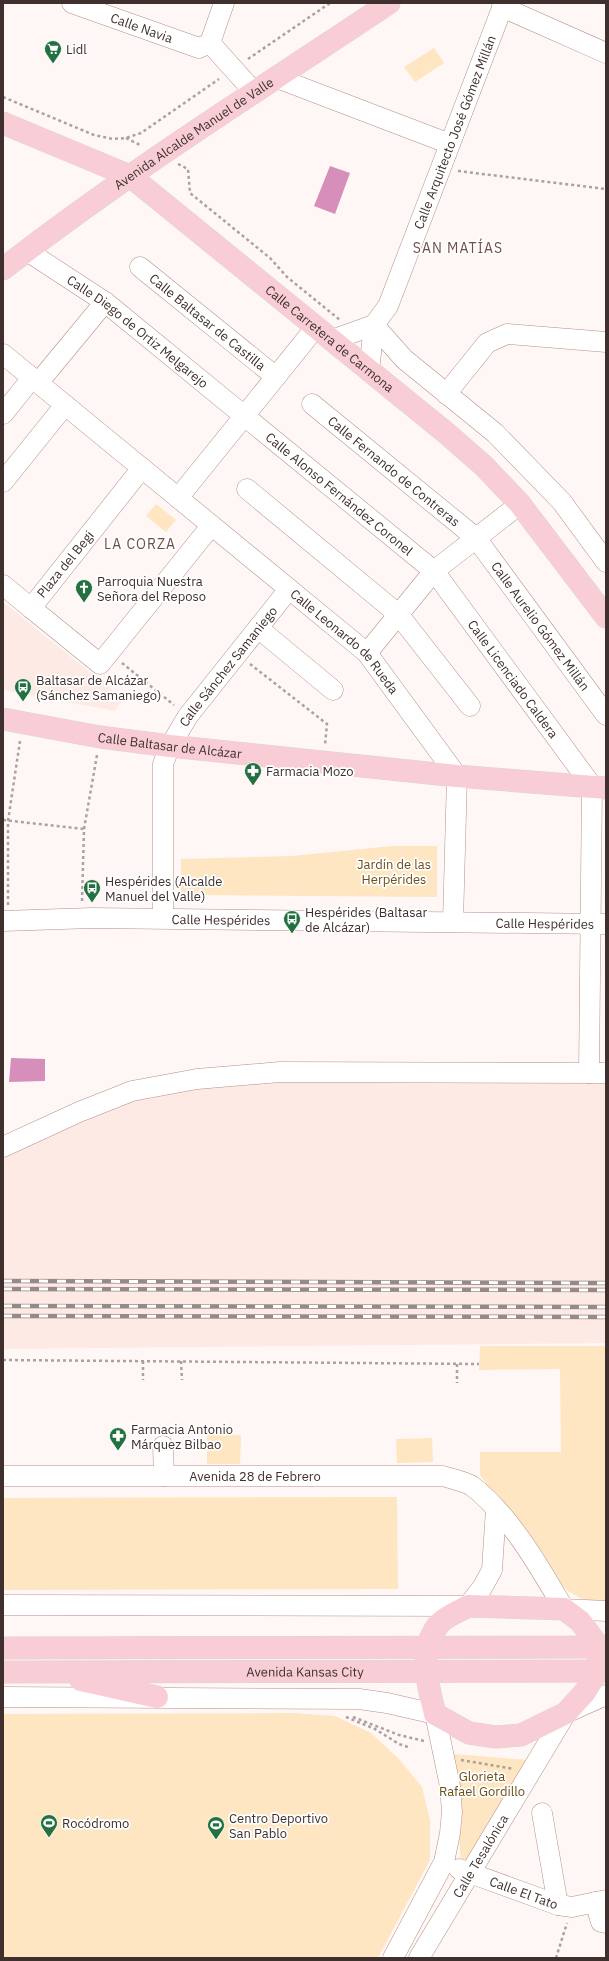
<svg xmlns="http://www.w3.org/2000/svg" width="609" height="1961" font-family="'IBM Plex Sans',sans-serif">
	<rect width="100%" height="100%" fill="#fff7f5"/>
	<g fill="#feeae5">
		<polygon points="3,602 123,699 115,711 3,690"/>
		<polygon points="606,1064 606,1343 3,1349 3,1138 144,1083"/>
	</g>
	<g fill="#fde6c1">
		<polygon points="434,48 444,63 415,82 404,67"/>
		<polygon points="156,504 176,520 166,532 146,516"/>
		<polygon points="392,846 437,846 437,897 181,895 181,859 292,856"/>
		<polygon points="480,1346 606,1346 606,1604 582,1599 568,1591 552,1575 484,1485 486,1483 480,1475 480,1452 561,1452 560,1369 479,1370"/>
		<polygon points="207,1434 241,1435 240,1464 207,1464"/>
		<polygon points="432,1438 433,1462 397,1463 396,1439"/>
		<polygon points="397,1497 398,1589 3,1590 3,1498"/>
		<polygon points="294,1713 335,1716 371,1733 399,1759 422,1787 430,1820 430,1860 378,1958 3,1958 3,1714"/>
		<polygon points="453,1754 528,1760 473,1854 461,1864"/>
	</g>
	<g fill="#d68eba">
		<polygon points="330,166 350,173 335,214 314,206"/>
		<polygon points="11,1058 45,1059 45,1081 9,1082"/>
	</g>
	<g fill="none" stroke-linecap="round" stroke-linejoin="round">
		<defs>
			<g id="minor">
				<path id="s1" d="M 72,3 L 199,48 L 210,43"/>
				<polyline points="502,7 606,53"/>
				<polyline points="210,43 255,93"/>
				<polyline points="210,43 224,3"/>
				<polyline points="277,78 450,144"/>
				<path id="s2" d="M 27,251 L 105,302 L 434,571 L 592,786 L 589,1073"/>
				<path id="s3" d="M 140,267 L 276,377"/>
				<polyline points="374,325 404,359 495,433 562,502 606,562"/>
				<polyline points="332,340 374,325"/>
				<path id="s4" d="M 3,354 L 367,653 L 457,776 L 453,922"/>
				<path id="s5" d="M 369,371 L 374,325 L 388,306 L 504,3"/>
				<polyline points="38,383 105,302"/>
				<polyline points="446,394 487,343 507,334 606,342"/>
				<path id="s6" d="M 312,404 L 476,538 L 606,715"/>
				<polyline points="3,414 32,378"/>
				<polyline points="142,468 31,608 100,664 211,526"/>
				<polyline points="3,482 65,405"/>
				<polyline points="247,489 398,614 470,706"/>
				<polyline points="178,498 316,327"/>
				<polyline points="3,585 31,608"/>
				<polyline points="258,628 333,690"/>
				<polyline points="367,653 434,571 520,504"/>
				<path id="s7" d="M 163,918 L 163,764 L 170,746 L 188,716 L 289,589"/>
				<path id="s8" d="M 3,921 L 92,918 L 606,924"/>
				<polyline points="3,1147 79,1112 132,1091 197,1079 280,1072 606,1073"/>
				<polyline points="163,1446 164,1476"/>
				<path id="s9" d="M 3,1476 L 443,1476 C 451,1479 464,1481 472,1486 C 510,1515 540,1568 564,1609 L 606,1611"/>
				<polyline points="3,1605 468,1606 482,1588 492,1570 496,1509"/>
				<polyline points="3,1697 359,1699 387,1703 435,1714 450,1786 452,1812 450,1833 444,1862 393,1958"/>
				<polyline points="542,1813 558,1905"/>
				<path id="s10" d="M 459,1869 L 558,1905 L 572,1907 L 606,1900"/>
				<polyline points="595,1902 601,1922 606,1923"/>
				<path id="s11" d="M 419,1958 L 566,1713 L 606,1695"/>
			</g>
			<g id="major">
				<path id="s12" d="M 3,123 L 130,176 L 445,432 L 484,466 L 520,504 L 606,617"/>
				<path id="s13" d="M 3,269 C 126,173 259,90 389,3"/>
				<path id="s14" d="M 3,719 L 100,737 L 170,746 L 457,776 L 606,788"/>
				<path d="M 468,1606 L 564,1609 L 580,1621 L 599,1647 L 598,1671 L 585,1692 L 566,1713 L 521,1735 L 496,1737 L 469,1733 L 435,1714 C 428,1684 417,1651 439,1624 C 446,1616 460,1611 468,1606 Z"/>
				<polyline points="3,1648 606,1647"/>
				<path id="s15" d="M 3,1672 L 606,1671"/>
				<polyline points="81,1680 157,1697"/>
			</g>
		</defs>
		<use href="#minor" stroke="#b59088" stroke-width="21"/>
		<use href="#major" stroke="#d9d6d5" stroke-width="23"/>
		<g stroke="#aca19e" stroke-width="2.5" stroke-dasharray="3 3" stroke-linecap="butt">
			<polyline points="248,59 330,3"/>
			<polyline points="3,97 94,135 113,139 126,138 141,133 219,79"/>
			<polyline points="126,138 142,146"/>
			<polyline points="178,164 188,169 190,193 270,258 287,277 340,320"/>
			<polyline points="458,171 606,189"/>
			<polyline points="122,663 174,705"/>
			<polyline points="250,664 327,724 325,745"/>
			<polyline points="3,820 84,829"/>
			<polyline points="82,901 84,829 97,755"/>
			<polyline points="8,905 8,821 20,741"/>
			<polyline points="3,1360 479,1364"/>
			<polyline points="143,1361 143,1380"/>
			<polyline points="181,1361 182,1380"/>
			<polyline points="457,1364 457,1383"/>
			<polyline points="346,1717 375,1729 399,1744 408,1747"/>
			<polyline points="353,1717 399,1735 424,1741"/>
			<polyline points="461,1760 514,1769"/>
			<polyline points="556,1958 567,1923"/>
		</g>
		<use href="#minor" stroke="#fff" stroke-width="20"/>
		<use href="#major" stroke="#f9cdd5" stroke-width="22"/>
		<defs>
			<g id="rail">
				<polyline points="3,1281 606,1283"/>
				<polyline points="3,1289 606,1290"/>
				<polyline points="3,1306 606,1307"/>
				<polyline points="3,1316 606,1317"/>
			</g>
		</defs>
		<use href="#rail" stroke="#968a88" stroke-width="4.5"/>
		<use href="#rail" stroke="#fff" stroke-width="3" stroke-dasharray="9" stroke-linecap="butt"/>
	</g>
	<defs>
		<symbol id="supermarket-pin" viewBox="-11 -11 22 30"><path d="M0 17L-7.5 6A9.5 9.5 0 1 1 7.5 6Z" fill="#237141" stroke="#fff"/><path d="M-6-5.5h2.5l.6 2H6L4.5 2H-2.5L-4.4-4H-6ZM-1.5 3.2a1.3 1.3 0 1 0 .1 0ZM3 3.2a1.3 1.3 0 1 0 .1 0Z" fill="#fff"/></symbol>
		<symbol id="church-pin" viewBox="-11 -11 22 30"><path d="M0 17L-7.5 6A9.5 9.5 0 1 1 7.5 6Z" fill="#237141" stroke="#fff"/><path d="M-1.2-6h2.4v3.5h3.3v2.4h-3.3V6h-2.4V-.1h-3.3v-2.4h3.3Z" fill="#fff"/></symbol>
		<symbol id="bus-pin" viewBox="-11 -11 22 30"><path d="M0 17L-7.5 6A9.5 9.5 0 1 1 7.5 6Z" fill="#237141" stroke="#fff"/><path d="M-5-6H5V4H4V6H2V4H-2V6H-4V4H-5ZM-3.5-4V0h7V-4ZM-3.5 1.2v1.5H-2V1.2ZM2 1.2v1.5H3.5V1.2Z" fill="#fff"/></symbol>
		<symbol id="pharmacy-pin" viewBox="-11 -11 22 30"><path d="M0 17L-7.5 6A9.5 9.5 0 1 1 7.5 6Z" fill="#237141" stroke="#fff"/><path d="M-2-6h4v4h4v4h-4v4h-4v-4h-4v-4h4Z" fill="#fff"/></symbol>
		<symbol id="stadium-pin" viewBox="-11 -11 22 30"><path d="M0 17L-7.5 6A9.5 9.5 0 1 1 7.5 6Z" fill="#237141" stroke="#fff"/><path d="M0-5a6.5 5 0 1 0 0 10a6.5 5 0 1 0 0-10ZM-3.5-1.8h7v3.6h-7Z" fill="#fff"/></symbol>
	</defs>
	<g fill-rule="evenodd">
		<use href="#supermarket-pin" x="43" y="39" width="20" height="27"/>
		<use href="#church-pin" x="74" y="578" width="20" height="27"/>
		<use href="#bus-pin" x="13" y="677" width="20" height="27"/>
		<use href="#pharmacy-pin" x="243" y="761" width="20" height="27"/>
		<use href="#bus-pin" x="82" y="878" width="20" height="27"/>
		<use href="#bus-pin" x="282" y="909" width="20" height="27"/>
		<use href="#pharmacy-pin" x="108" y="1426" width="20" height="27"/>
		<use href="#stadium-pin" x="39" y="1813" width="20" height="27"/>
		<use href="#stadium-pin" x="206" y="1815" width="20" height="27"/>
	</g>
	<g text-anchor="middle" stroke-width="3.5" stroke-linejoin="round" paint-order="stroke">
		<g font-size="13" fill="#3f302d" stroke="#fff">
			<text dy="5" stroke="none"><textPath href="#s1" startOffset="74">Calle Navia</textPath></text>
			<text dy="5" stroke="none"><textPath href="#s5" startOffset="256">Calle Arquitecto José Gómez Millán</textPath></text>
			<text dy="5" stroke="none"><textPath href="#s13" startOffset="234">Avenida Alcalde Manuel de Valle</textPath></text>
			<text dy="5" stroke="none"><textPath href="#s3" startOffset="87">Calle Baltasar de Castilla</textPath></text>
			<text dy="5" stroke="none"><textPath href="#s2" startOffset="137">Calle Diego de Ortiz Melgarejo</textPath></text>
			<text dy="5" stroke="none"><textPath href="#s12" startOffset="395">Calle Carretera de Carmona</textPath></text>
			<text dy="5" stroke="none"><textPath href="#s6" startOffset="106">Calle Fernando de Contreras</textPath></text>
			<text dy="5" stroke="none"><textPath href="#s2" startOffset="396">Calle Alonso Fernández Coronel</textPath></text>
			<text transform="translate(65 564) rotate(-51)" y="5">Plaza del Begi</text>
			<text dy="5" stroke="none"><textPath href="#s6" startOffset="321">Calle Aurelio Gómez Millán</textPath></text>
			<text dy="5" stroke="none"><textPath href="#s4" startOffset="447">Calle Leonardo de Rueda</textPath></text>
			<text dy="5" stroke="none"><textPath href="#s7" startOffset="272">Calle Sánchez Samaniego</textPath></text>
			<text dy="5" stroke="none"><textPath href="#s2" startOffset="652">Calle Licenciado Caldera</textPath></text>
			<text dy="5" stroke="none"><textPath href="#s14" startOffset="169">Calle Baltasar de Alcázar</textPath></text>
			<text dy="5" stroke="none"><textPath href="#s8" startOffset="218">Calle Hespérides</textPath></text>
			<text dy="5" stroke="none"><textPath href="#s8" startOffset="542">Calle Hespérides</textPath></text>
			<text dy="5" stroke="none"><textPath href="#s9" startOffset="252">Avenida 28 de Febrero</textPath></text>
			<text dy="5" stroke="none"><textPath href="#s15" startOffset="302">Avenida Kansas City</textPath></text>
			<text dy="5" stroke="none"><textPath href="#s11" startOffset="119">Calle Tesalónica</textPath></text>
			<text dy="5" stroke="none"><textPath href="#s10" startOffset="69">Calle El Tato</textPath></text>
		</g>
		<g font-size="13" fill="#3f302d" stroke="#fff" text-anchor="start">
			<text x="66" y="54">Lidl</text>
			<text x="97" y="586">Parroquia Nuestra<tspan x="97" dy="15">Señora del Reposo</tspan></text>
			<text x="36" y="685">Baltasar de Alcázar<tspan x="36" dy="15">(Sánchez Samaniego)</tspan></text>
			<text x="266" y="776">Farmacia Mozo</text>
			<text x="105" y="886">Hespérides (Alcalde<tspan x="105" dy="15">Manuel del Valle)</tspan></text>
			<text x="305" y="917">Hespérides (Baltasar<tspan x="305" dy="15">de Alcázar)</tspan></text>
			<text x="131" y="1434">Farmacia Antonio<tspan x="131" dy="15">Márquez Bilbao</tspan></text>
			<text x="229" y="1823">Centro Deportivo<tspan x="229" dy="15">San Pablo</tspan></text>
			<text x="62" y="1828">Rocódromo</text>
		</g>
		<g font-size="13" fill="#6d5019" stroke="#fff">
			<text x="394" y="869">Jardín de las<tspan x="394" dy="15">Herpérides</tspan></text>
			<text x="482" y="1781">Glorieta<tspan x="482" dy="15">Rafael Gordillo</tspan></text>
		</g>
		<g font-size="14" letter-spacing="1" fill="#704e48" stroke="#fff">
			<text x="458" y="253">SAN MATÍAS</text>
			<text x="140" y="549">LA CORZA</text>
		</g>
	</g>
	<rect width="609" height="1961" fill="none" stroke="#3f302d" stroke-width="8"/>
</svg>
